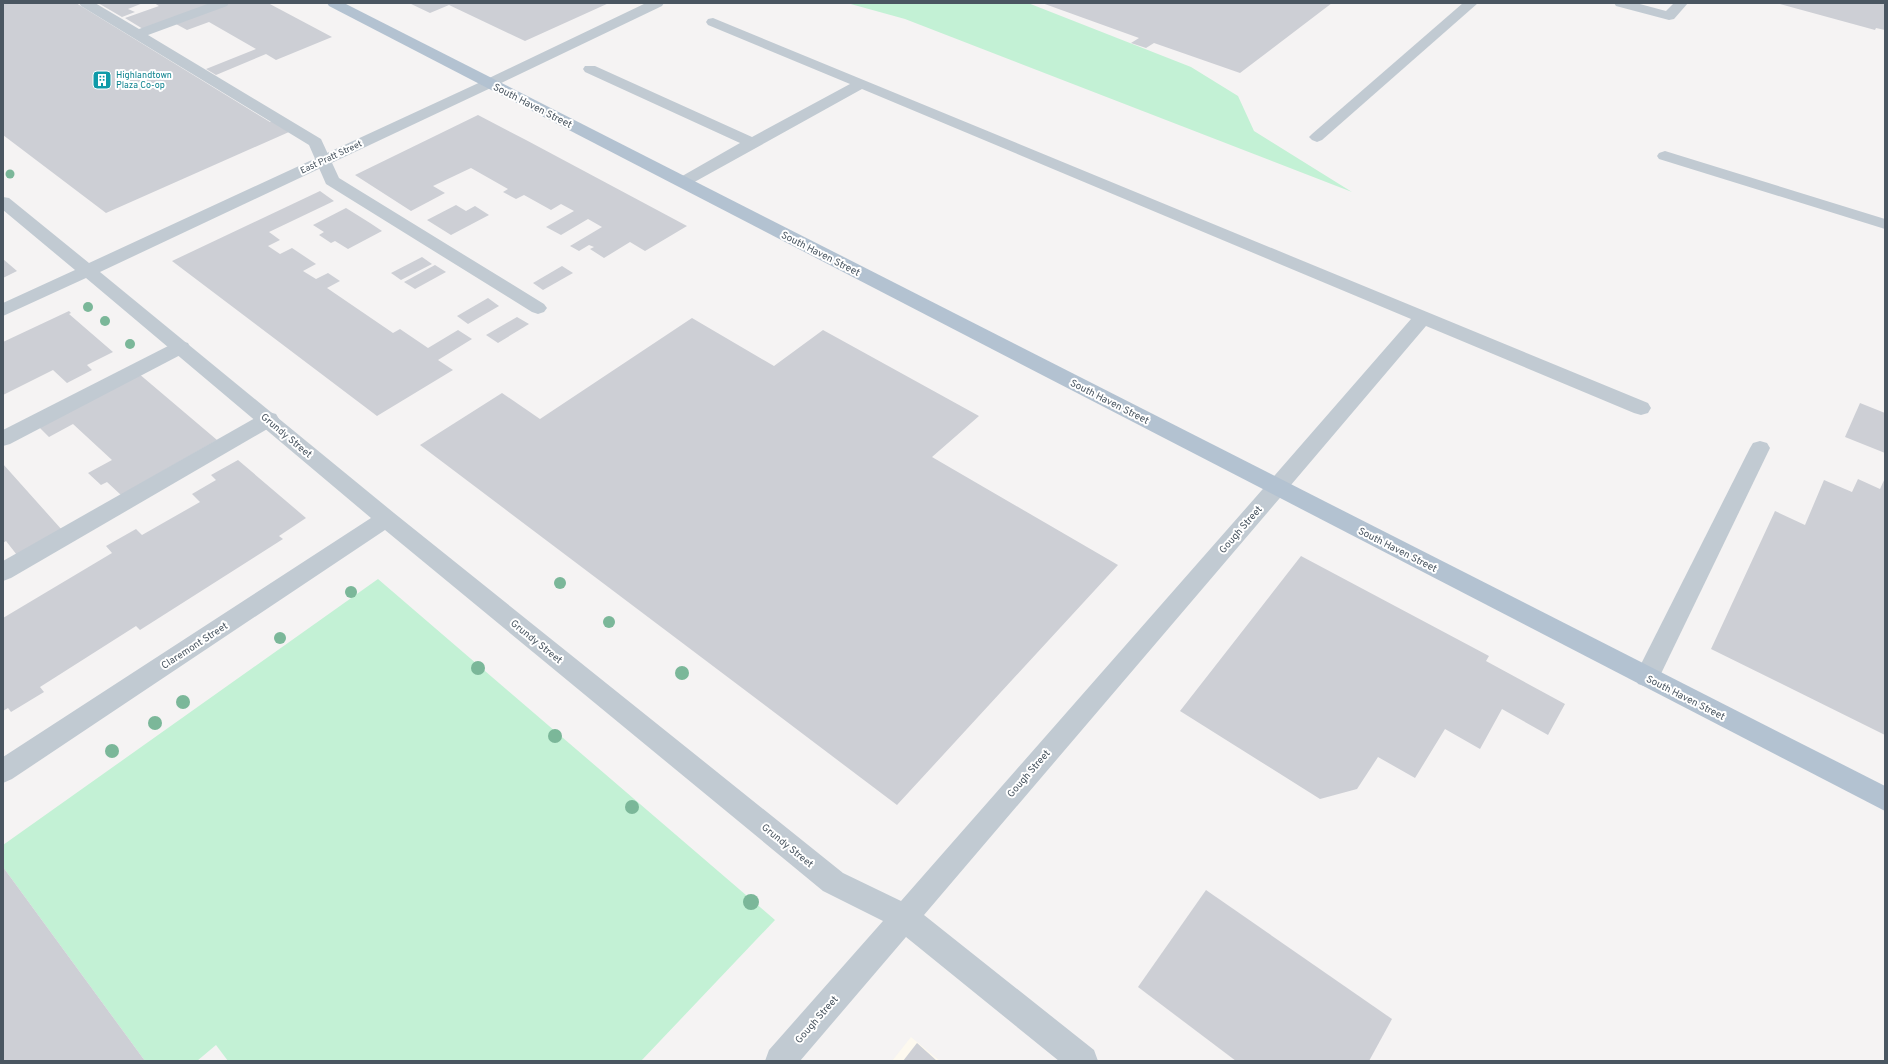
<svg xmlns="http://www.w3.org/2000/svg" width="1888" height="1064" font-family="Overpass,sans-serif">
	<rect width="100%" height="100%" fill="#f5f3f3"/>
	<polygon fill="#fdf9ef" points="911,1037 940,1061 892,1061"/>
	<g fill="#c3f1d5">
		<polygon points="847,3 1028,3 1191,67 1238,96 1254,131 1352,192 905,19"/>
		<polygon points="378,579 775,920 641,1061 228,1061 216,1045 197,1061 145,1061 3,867 3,845"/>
	</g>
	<g fill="#cdcfd5">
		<polygon points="3,3 76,3 270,122 272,121 289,132 106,213 3,135"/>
		<polygon points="98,3 143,3 128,9 135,12 122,17"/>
		<polygon points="154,3 213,3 143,29 125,18 159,6"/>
		<polygon points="230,3 268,3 332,37 276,60 266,54 216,75 206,69 256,49 209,22 187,30 176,24"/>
		<polygon points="409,3 609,3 525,41 449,5 430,13"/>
		<polygon points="1042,3 1332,3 1240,73 1154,43 1146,48 1131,43 1139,38"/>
		<polygon points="1776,3 1885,3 1885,30 1876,28 1875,30"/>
		<polygon points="478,115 526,140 687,226 645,251 630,242 604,258 590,249 594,247 589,245 579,251 570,246 602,227 588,219 561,235 546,227 574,211 561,204 551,210 524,195 516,199 503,192 508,189 471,168 433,186 445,193 411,211 355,175"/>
		<polygon points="320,191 334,201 269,232 280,240 268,246 280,254 292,248 316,264 303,271 316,279 328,273 340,281 327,288 393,333 400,329 428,348 458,330 472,339 438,360 453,370 377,416 172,261"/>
		<polygon points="456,205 466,211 475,206 489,215 451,235 427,220"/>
		<polygon points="346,208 370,223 382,231 348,249 335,241 331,243 319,235 324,232 313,225"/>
		<polygon points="422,257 432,264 401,280 391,273"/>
		<polygon points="3,259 17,271 3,278"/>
		<polygon points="435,265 446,272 415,289 404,282"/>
		<polygon points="562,266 573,273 543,290 533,283"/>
		<polygon points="488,298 499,306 468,324 457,316"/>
		<polygon points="69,311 71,313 69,314 113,352 87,365 92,370 67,383 53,370 3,395 3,342"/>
		<polygon points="517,317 529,324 498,343 486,335"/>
		<polygon points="692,318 774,366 823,330 979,416 932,457 1118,565 897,805 420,445 502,393 540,419"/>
		<polygon points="138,373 217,440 121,495 107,482 101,485 88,473 112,460 73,424 49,437 37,425"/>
		<polygon points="1860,403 1885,413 1885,453 1845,437"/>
		<polygon points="238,460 306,518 279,536 283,539 140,630 136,626 40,687 44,692 11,712 8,708 3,711 3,618 112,553 106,546 136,529 142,535 200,502 192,494 216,480 211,475"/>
		<polygon points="3,464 62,530 17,555 6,541 3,543"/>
		<polygon points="1885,478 1885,735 1711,649 1775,511 1805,525 1824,480 1852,492 1858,479 1880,489"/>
		<polygon points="1301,556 1489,656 1486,661 1565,704 1548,735 1502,709 1480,749 1445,729 1415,778 1378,757 1357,789 1320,799 1180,711"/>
		<polygon points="3,867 145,1061 3,1061"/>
		<polygon points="1206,890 1392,1019 1369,1061 1236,1061 1138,987"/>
		<polygon points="917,1043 937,1061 903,1061"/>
	</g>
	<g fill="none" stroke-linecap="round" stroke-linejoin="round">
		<g fill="#c1cad2" fill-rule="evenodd">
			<polygon points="79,3 95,3 139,29 210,3 229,3 227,6 148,35 321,139 339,178 544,304 547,308 544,312 538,314 532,312 326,184 309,145 81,6"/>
			<polygon points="1463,3 1478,3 1322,140 1317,142 1312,140 1309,137 1312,134"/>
			<polygon points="1614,3 1636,3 1666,11 1674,3 1688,3 1674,19 1669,20 1616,6"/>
			<polygon points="713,18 1648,403 1651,408 1648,413 1641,415 1634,413 1426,326 1285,492 1277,495 1269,492 1266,487 1269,482 1411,319 862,89 689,185 683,187 677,185 675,182 677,179 740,143 585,72 583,69 585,66 595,66 752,137 850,84 708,25 706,22 708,19"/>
			<polygon points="1665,151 1885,219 1885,229 1659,159 1657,156 1659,153"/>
			<polygon points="181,341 188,343 190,347 188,351 10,444 3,446 3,430 174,343"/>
			<polygon points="269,412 276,414 279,419 276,424 11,578 3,581 3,561 262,414"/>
			<polygon points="1760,441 1767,443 1770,448 1656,684 1647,687 1638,684 1635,677 1638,670 1750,448 1753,443"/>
		</g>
		<polygon fill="#c1cad2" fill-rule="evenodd" points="646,3 664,3 662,6 495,86 100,272 394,513 843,873 901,901 1269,482 1277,479 1285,482 1288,487 1285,492 924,915 1094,1050 1098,1061 1059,1061 906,937 800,1061 765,1061 769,1050 883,921 823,891 385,530 12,779 3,783 3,757 371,518 86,278 3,316 3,303 75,270 3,210 3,197 9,198 89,263 485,80"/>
		<polygon fill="#b3c2d1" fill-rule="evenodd" points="327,3 344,3 1885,786 1885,811 329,6"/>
	</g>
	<g fill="#7bb799">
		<circle cx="10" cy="174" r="4.5"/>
		<circle cx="88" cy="307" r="5"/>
		<circle cx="105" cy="321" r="5"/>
		<circle cx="130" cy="344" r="5"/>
		<circle cx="560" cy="583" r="6"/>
		<circle cx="351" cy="592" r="6"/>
		<circle cx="609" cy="622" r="6"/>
		<circle cx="280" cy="638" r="6"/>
		<circle cx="478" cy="668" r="7"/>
		<circle cx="682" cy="673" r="7"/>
		<circle cx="183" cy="702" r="7"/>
		<circle cx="155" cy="723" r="7"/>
		<circle cx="555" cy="736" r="7"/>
		<circle cx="112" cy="751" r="7"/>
		<circle cx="632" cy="807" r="7"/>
		<circle cx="751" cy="902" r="8"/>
	</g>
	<defs>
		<symbol id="building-square" viewBox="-11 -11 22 22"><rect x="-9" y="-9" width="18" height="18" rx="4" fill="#0f9aa8" stroke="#fff"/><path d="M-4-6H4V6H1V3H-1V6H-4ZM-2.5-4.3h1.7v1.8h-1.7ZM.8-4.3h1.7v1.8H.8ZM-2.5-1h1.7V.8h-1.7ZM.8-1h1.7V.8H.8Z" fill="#fff"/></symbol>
	</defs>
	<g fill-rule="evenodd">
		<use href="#building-square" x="91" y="69" width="22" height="22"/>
	</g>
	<g text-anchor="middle" stroke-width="4" stroke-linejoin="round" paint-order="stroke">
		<g font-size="9" fill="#0d838f" stroke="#fff" text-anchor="start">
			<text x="116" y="78">Highlandtown<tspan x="116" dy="10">Plaza Co-op</tspan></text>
		</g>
		<g font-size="9" fill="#4a5661" stroke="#fff">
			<text transform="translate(331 157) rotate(-25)" y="3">East Pratt Street</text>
		</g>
		<g font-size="10" fill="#4a5661" stroke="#fff">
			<text transform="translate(533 105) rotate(27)" y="4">South Haven Street</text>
			<text transform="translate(821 253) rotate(27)" y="4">South Haven Street</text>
			<text transform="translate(1110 401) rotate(27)" y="4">South Haven Street</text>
			<text transform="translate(287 435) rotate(40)" y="4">Grundy Street</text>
			<text transform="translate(1240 529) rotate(-49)" y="4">Gough Street</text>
			<text transform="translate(1398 549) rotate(27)" y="4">South Haven Street</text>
			<text transform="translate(537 641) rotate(39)" y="4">Grundy Street</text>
			<text transform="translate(194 645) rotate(-33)" y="4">Claremont Street</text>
			<text transform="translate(1686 697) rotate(27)" y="4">South Haven Street</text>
			<text transform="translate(1028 773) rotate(-49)" y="4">Gough Street</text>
			<text transform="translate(788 845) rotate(39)" y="4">Grundy Street</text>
			<text transform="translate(816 1019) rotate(-49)" y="4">Gough Street</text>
		</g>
	</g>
	<rect width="1888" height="1064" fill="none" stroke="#4a5661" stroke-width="8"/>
</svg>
